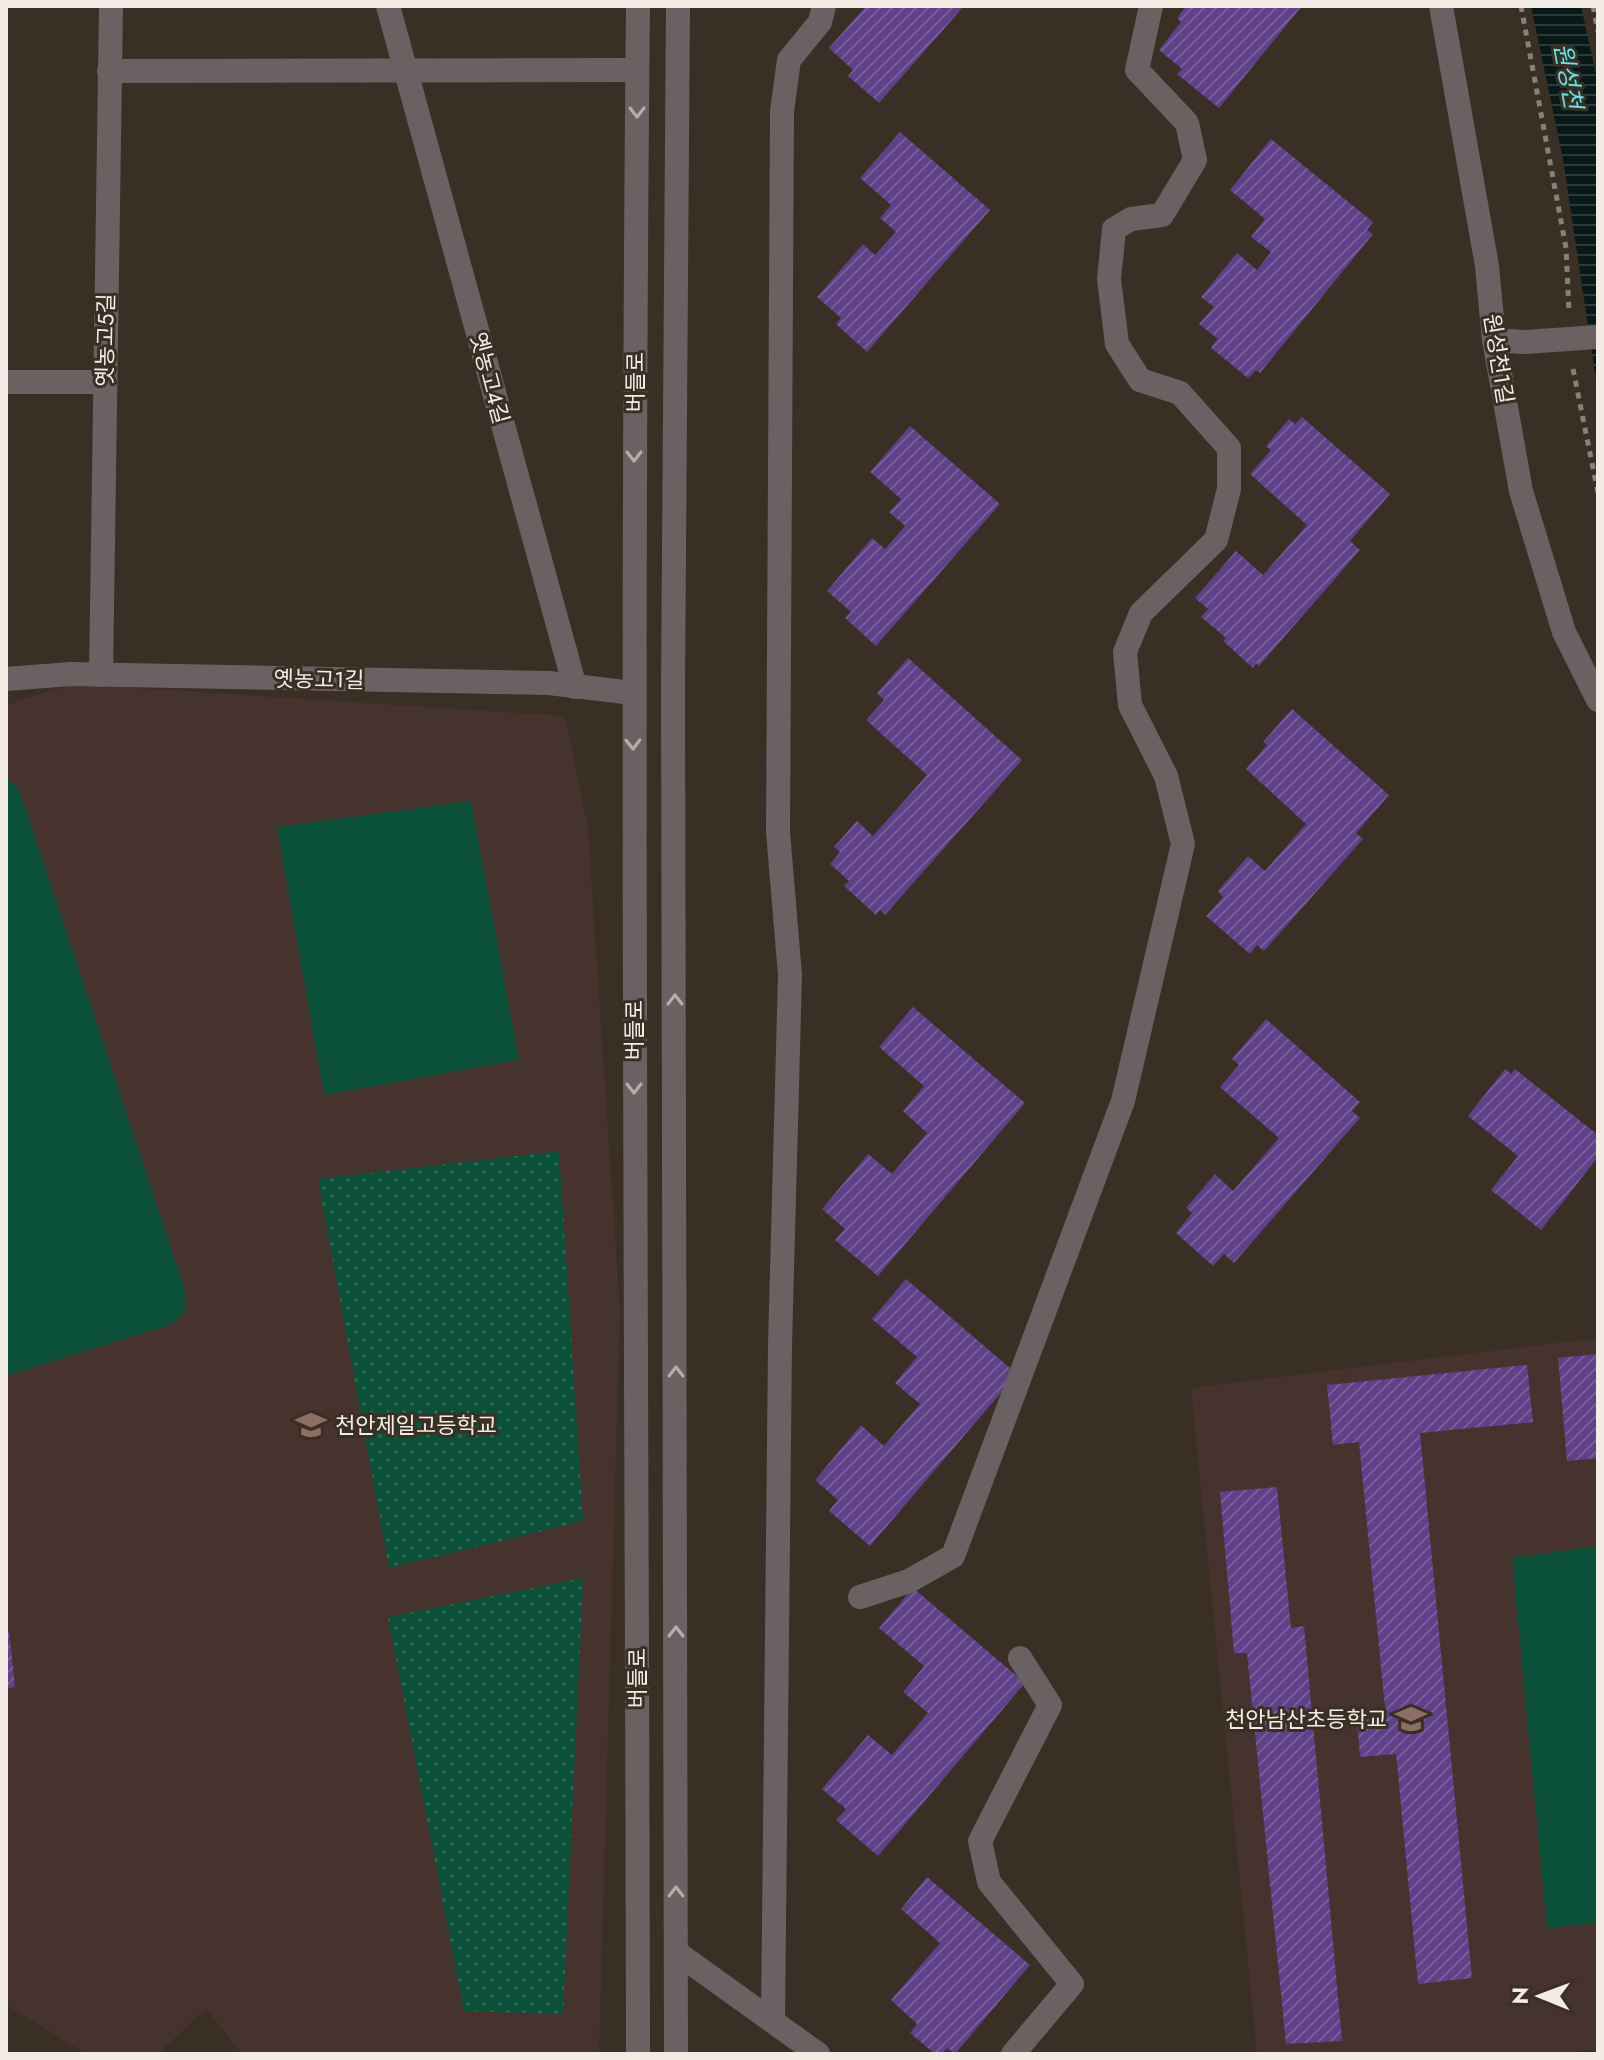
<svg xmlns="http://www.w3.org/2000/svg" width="1604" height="2060" font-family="Jost,'Noto Sans KR',sans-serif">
	<defs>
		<pattern id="garden-dots" width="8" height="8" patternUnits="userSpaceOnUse" patternTransform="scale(2)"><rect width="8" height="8" fill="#0b5139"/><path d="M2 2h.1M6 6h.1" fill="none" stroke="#2f6a56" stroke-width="1.8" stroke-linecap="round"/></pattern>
		<pattern id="water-rules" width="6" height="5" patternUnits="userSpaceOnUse" patternTransform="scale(2)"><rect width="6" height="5" fill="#071919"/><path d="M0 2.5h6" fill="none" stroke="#2c3b3a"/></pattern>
		<pattern id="building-hatch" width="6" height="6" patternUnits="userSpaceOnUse" patternTransform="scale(2)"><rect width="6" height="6" fill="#5f4089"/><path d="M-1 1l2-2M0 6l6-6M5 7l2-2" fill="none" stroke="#765c9a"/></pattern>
	</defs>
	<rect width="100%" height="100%" fill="#3a2f24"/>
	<g fill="#47332e">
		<polygon points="74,684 565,716 588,829 620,1310 599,2054 242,2054 206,2008 158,2054 87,2054 6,2005 6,705"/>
		<polygon points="1598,1338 1598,2049 1560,2054 1257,2054 1191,1388"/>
	</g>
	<g fill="#0b5139">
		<polygon points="6,779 9,779 20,792 186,1293 184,1313 172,1324 6,1376"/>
		<polygon points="471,801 519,1060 324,1095 277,827"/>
		<polygon points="1598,1546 1598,1923 1547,1928 1512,1558"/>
	</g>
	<g fill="url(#garden-dots)">
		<polygon points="559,1151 583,1521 389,1568 318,1179"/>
		<polygon points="583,1578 563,2014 464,2011 388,1617"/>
	</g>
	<polygon fill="url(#water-rules)" points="1531,6 1581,6 1598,84 1598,393 1563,159"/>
	<g fill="url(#building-hatch)">
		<polygon points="866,6 964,6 879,103 848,76 853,70 829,48"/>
		<polygon points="1186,6 1302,6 1219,108 1177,74 1182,69 1159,50 1181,22 1177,18"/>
		<polygon points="900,132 990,210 867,352 836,324 841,318 817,297 863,244 875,255 896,232 880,218 891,205 860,178"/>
		<polygon points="1271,139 1373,222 1367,230 1373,234 1260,373 1256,370 1248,378 1211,348 1218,339 1199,324 1214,307 1201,297 1237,253 1257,270 1271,252 1251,237 1265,219 1230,190"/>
		<polygon points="1302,417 1390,494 1350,541 1360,550 1259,666 1256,663 1253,668 1223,641 1226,638 1201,617 1208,609 1195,598 1236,551 1263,575 1307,525 1250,474 1271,450 1266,446 1289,419 1295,424"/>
		<polygon points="910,426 1000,504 876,646 845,618 851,612 827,591 872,538 885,549 905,526 889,512 901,499 870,472"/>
		<polygon points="908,658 1022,760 885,915 880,910 876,915 844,886 849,881 830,864 840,852 834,847 857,821 873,836 927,775 866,720 884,700 877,693"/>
		<polygon points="1292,709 1389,795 1356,833 1363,839 1264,951 1257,945 1250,954 1206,916 1223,897 1218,891 1248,856 1265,871 1306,824 1246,769 1267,745 1263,742"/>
		<polygon points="913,1007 1025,1103 878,1276 835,1240 845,1229 822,1209 868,1154 892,1174 927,1133 903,1111 924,1086 879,1047"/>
		<polygon points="1266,1019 1360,1102 1352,1111 1360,1118 1234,1263 1224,1254 1213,1266 1176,1233 1192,1213 1186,1208 1215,1174 1233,1191 1279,1138 1220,1087 1239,1065 1232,1059"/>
		<polygon points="1505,1069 1511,1074 1515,1069 1598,1135 1598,1157 1541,1230 1491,1190 1518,1156 1468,1116"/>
		<polygon points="906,1279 1017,1374 870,1546 829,1511 838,1500 815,1480 861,1425 884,1446 920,1404 895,1383 917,1357 872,1319"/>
		<polygon points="1598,1354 1598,1458 1567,1461 1558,1358"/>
		<polygon points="1527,1365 1533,1422 1420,1433 1472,1978 1418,1984 1396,1754 1360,1757 1357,1720 1386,1718 1359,1442 1333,1445 1327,1385"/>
		<polygon points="1277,1487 1291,1628 1304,1626 1342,2041 1286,2044 1247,1653 1234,1653 1220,1492"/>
		<polygon points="913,1588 1025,1683 878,1856 836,1820 846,1809 822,1789 868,1735 892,1755 928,1713 903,1692 924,1666 879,1628"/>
		<polygon points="6,1631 9,1631 15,1687 6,1689"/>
		<polygon points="927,1877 1030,1965 955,2054 947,2048 942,2054 935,2054 910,2033 917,2024 891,2000 940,1943 901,1909"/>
	</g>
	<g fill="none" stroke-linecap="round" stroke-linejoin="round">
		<g stroke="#898076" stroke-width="5" stroke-dasharray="6 6" stroke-linecap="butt">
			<polyline points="1521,6 1566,248 1569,311"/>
			<polyline points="1593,6 1598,32"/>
			<polyline points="1573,369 1598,493"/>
		</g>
		<g stroke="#6a6163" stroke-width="24">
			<polyline points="388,6 575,687"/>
			<path d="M 638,6 C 631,689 637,1371 638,2054"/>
			<polyline points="1441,6 1487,266 1494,340 1521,491 1564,632 1598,700"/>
			<polyline points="109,71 637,70"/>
			<polyline points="1494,340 1524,342 1598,337"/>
			<polyline points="6,382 104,382"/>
			<polyline points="101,675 111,6"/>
			<polyline points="6,679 71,674 549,683 633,693"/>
			<polyline points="860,1597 909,1581 953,1556 1123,1101 1183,844 1166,776 1130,705 1125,652 1141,613 1216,540 1229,489 1229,448 1180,393 1140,380 1117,344 1109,279 1114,229 1131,219 1162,215 1195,160 1187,123 1137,70 1151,6"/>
			<polyline points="676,1952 818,2054"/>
			<polyline points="773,2021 780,1345 790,975 778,832 782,111 789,60 820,22 824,6"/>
			<polyline points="676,2054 673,688 678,6"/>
			<polyline points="1013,2054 1072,1984 989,1882 980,1841 1050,1705 1020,1658"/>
		</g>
	</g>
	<defs><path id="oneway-chevron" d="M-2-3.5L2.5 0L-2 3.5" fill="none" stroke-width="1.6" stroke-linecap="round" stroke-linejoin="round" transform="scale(2)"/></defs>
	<g stroke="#b5adaa">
		<use href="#oneway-chevron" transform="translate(637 112) rotate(90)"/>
		<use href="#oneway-chevron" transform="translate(634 456) rotate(90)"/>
		<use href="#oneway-chevron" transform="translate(633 744) rotate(89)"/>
		<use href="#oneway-chevron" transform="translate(675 1000) rotate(-90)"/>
		<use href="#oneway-chevron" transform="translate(634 1088) rotate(90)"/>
		<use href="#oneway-chevron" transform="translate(676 1372) rotate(-90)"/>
		<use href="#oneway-chevron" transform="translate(676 1632) rotate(-90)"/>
		<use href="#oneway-chevron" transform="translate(676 1892) rotate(-90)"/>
	</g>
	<defs>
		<symbol id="school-bare" viewBox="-9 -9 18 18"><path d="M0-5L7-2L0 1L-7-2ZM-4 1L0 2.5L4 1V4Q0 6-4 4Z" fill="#8d6e63" stroke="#3a2f24" stroke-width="2.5" paint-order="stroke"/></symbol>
	</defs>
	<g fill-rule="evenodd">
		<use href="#school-bare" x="289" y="1403" width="44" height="44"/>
		<use href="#school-bare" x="1389" y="1697" width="44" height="44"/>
	</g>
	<g text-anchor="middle" stroke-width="6" stroke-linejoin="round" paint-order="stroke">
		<g font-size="22" fill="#f3ece5" stroke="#3a2f24">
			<text transform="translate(105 340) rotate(-89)" y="8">옛농고5길</text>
			<text transform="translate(1499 359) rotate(81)" y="8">원성천1길</text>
			<text transform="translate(490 378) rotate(75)" y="8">옛농고4길</text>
			<text transform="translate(635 382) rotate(-90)" y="8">버들로</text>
			<text transform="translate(319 679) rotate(1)" y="8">옛농고1길</text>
			<text transform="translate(634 1030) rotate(-90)" y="8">버들로</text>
			<text transform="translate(637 1678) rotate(-90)" y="8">버들로</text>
		</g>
		<g font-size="22" fill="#f3ece5" stroke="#3a2f24" text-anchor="start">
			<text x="335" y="1433">천안제일고등학교</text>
			<text x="1387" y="1727" text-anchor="end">천안남산초등학교</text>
		</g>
		<g font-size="24" font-style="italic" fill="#5de9eb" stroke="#3a2f24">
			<text transform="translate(1568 76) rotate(80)" y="8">원성천</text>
		</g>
	</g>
	<rect width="1604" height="2060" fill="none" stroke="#f3ece5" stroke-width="16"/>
	<g transform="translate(1540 1996) rotate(271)" stroke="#3a2f24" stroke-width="6" paint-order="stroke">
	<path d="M0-6L14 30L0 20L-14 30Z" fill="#f3ece5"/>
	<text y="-12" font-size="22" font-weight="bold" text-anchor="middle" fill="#f3ece5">N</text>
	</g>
</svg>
